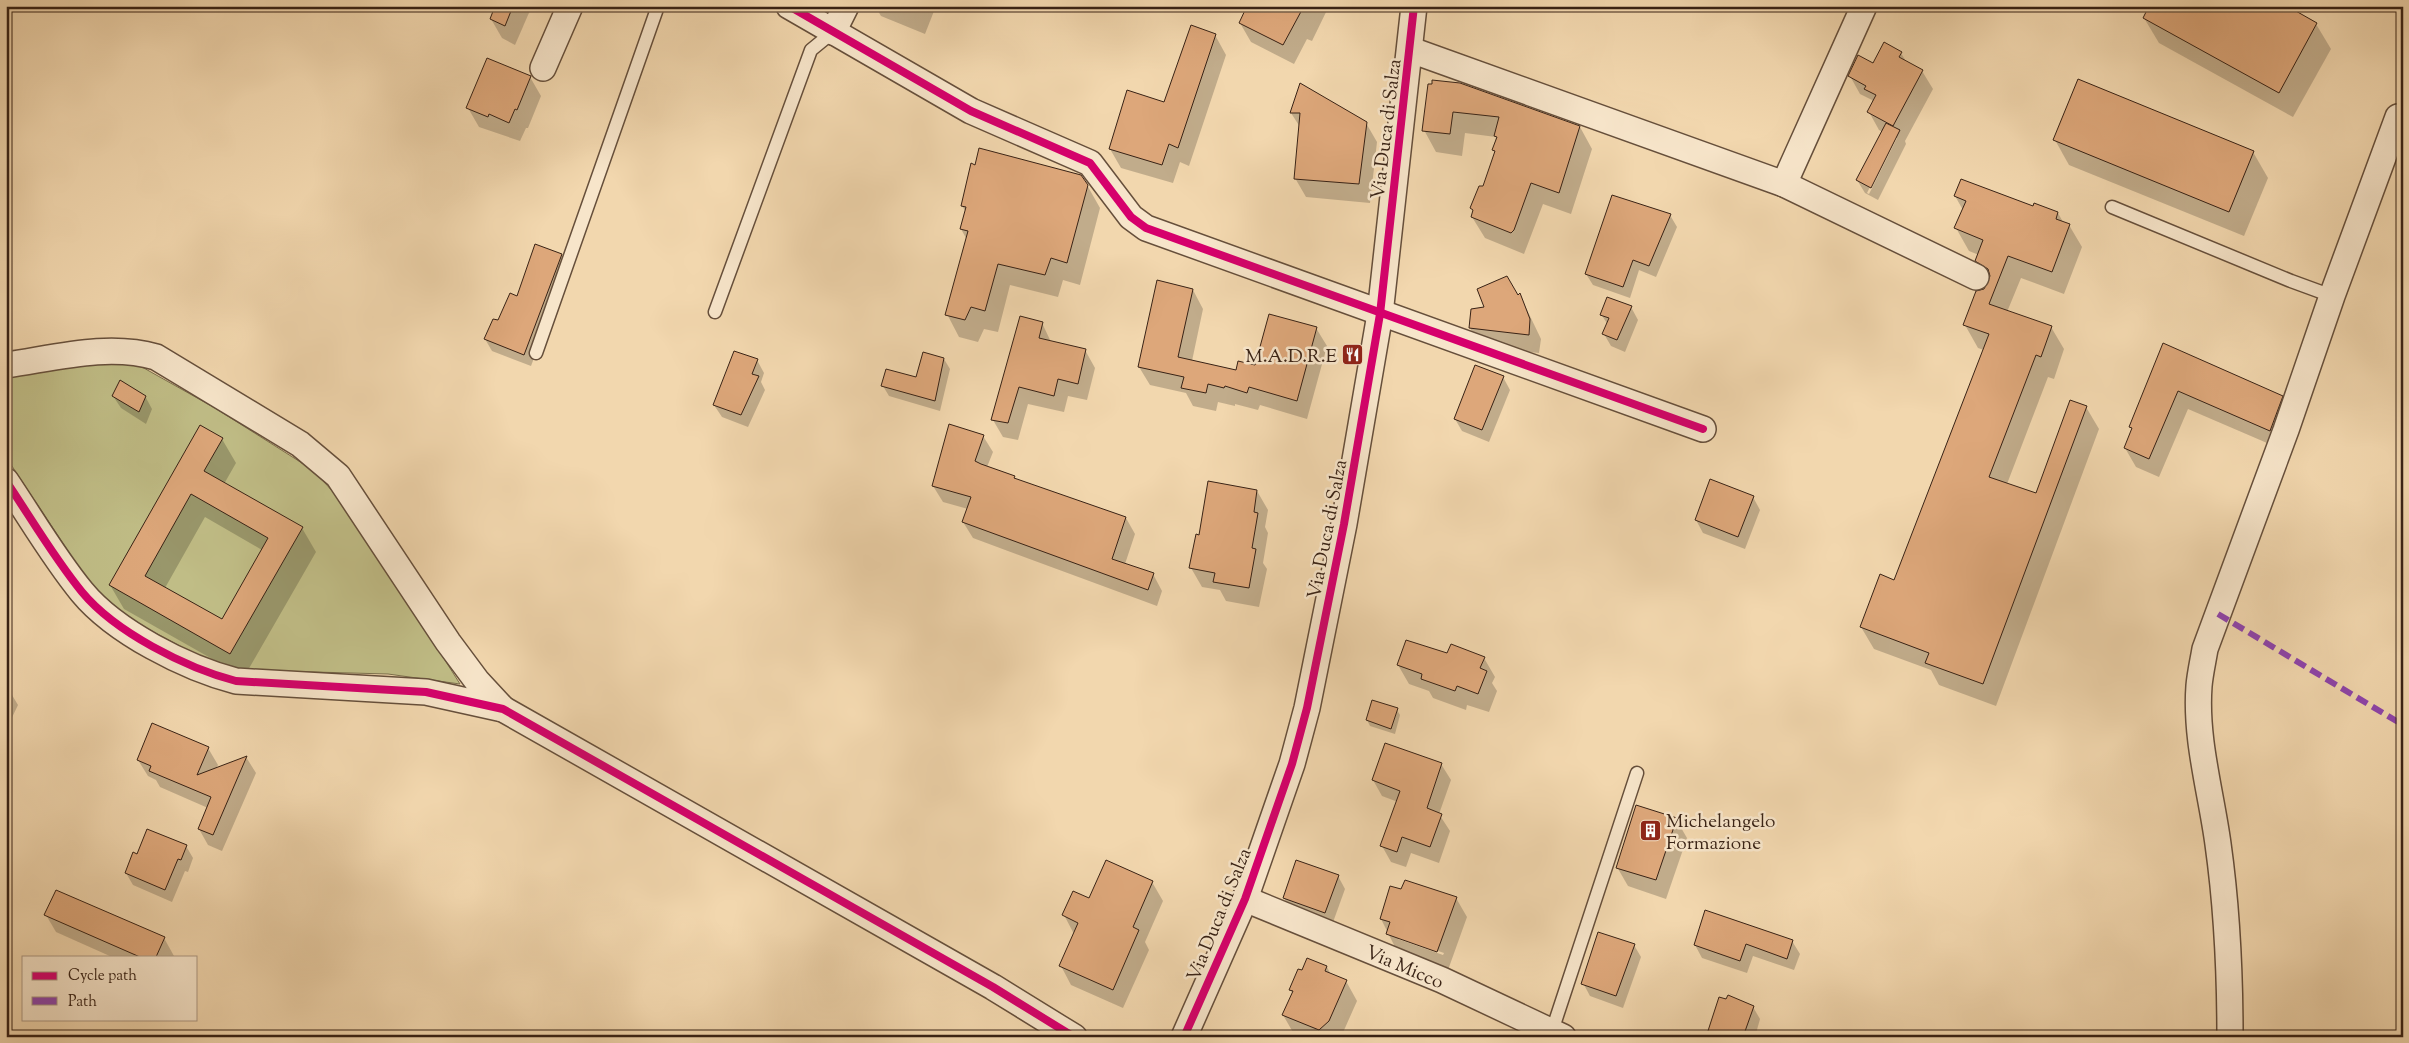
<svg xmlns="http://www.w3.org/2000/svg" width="2409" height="1043" font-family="'Sorts Mill Goudy',serif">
	<rect width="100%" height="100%" fill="#f2d7ae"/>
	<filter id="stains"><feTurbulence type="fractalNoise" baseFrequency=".004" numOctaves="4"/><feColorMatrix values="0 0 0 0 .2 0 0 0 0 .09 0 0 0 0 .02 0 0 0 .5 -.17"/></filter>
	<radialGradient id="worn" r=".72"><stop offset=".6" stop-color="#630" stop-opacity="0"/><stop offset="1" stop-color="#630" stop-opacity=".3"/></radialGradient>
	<polygon fill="#c0bd86" stroke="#7c704e" points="116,361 142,367 215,408 313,470 335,494 383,562 460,684 388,674 240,670 213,664 115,611 93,589 6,457 6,421 9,419 6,413 6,376"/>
	<g fill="#0003" fill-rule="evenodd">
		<polygon points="496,6 532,6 515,45 502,38 491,19"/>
		<polygon points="875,6 936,6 925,34 881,16"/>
		<polygon points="1249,6 1329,6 1312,41 1307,39 1294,64 1251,42 1240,23"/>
		<polygon points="2284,6 2316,24 2331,49 2293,117 2159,43 2144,18"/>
		<polygon points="1215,35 1226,55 1189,166 1180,162 1173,183 1121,168 1110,149 1165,103"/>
		<path d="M 1901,53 L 1907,63 L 1922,71 L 1933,89 L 1905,141 L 1906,144 L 1878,200 L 1865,193 L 1857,180 L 1883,132 L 1879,130 L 1869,112 L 1873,103 L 1872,100 L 1860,94 L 1850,76 ZM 1894,138 L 1897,138 L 1869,194 L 1867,193 Z"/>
		<polygon points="530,77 541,96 528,128 526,128 520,141 479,127 468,108"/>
		<polygon points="1301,85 1366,123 1377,142 1370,203 1306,197 1295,178 1300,127 1291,113"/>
		<polygon points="1429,85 1580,127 1592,149 1571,214 1543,204 1524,254 1485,238 1472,217 1474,212 1471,208 1483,188 1495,153 1493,150 1496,137 1465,133 1462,156 1436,152 1424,130"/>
		<polygon points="2055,140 2253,152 2268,178 2244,236 2069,165"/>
		<polygon points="1087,185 1100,208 1080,285 1063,280 1058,297 1010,285 998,332 984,329 978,342 959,337 947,314 967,240 961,229 966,212 962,206"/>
		<polygon points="1955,196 2058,213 2063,222 2069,225 2082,247 2064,294 2021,278 2007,312 2051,327 2064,349 2054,379 2048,377 2007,484 2037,495 2086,407 2099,429 1996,706 1939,685 1931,670 1874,649 1861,627 1895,581 1984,350 1978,348 1965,325 1989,282 1976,260 1979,255 1969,251 1956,228 1963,210"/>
		<polygon points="1670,215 1677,227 1656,277 1639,270 1630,298 1593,285 1586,274"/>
		<polygon points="561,255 568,268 531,366 492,351 485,339 518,297"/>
		<polygon points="1193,290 1203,309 1192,361 1237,371 1256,367 1316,328 1327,346 1307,419 1260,405 1258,410 1235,404 1235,406 1218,402 1216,411 1193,406 1186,393 1150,385 1139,367"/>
		<polygon points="1520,295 1541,339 1539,353 1481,347 1470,328 1486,308"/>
		<polygon points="1631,307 1638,320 1625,352 1611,346 1604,334 1608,325 1601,314"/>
		<polygon points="1042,323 1051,342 1085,350 1095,368 1087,400 1068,396 1064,412 1028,404 1018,440 1003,437 993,420"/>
		<polygon points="2164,345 2282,397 2292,415 2281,449 2188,409 2159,477 2136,467 2125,448 2133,430 2130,426"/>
		<polygon points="944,359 950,369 940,411 889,396 883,386 917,379"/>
		<polygon points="757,360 764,373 761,382 765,390 748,427 722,417 714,405"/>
		<polygon points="1503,377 1510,390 1489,442 1462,431 1455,419"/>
		<polygon points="113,396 145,396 152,409 146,424 121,408"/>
		<polygon points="983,436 993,452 987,467 1014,477 1016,481 1126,518 1135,534 1125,564 1153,574 1162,591 1157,606 973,538 963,522 968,509 943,502 933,486"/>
		<path d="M 222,439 L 236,463 L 224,484 L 302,528 L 316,552 L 244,677 L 124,609 L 110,585 ZM 205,517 L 262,550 L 222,621 L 165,588 Z"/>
		<polygon points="1257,491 1268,510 1265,527 1268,533 1263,563 1267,569 1259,607 1226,601 1220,590 1202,587 1191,568"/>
		<polygon points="1753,497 1760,510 1745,549 1703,533 1696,520"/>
		<polygon points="1484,658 1495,677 1492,683 1497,691 1489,712 1467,705 1466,710 1433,698 1429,691 1409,684 1398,665"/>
		<polygon points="6,692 12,695 18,705 6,730"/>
		<polygon points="1397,710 1400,715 1395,734 1370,726 1367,720"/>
		<polygon points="208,748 218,765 216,769 246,757 256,773 222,851 208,845 199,829 208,808 160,787 156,780 148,776 138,760"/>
		<polygon points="1441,764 1451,780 1439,814 1450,831 1439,863 1411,853 1406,867 1391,862 1382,846 1398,802 1382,796 1373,780"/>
		<polygon points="1676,819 1687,838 1666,899 1628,886 1617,867"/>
		<polygon points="186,846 193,858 188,872 185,871 172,902 133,885 126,873 138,855"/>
		<polygon points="1338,876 1345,889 1332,925 1291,911 1284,898"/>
		<polygon points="1152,882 1163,901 1145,942 1149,950 1123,1008 1071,985 1061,966 1074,934 1064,915 1089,900"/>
		<path d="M 1456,898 L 1467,917 L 1448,970 L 1398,953 L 1381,919 ZM 1398,937 L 1444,953 L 1443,955 L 1398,939 Z"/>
		<polygon points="46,915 164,938 174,956 112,957 56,932"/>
		<polygon points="1792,941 1800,954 1794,970 1753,956 1747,973 1702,958 1695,945"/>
		<polygon points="1634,945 1641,957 1623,1008 1590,996 1583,983"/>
		<polygon points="1308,959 1327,967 1331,975 1346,981 1357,1001 1341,1037 1301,1037 1294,1034 1283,1015 1293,994 1290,989"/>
		<polygon points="1727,1000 1753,1007 1760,1019 1755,1037 1707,1037"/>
	</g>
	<g fill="#dda77a" stroke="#382215" fill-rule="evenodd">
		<polygon points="495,6 513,6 505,26 490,19"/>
		<polygon points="1247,6 1304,6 1283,45 1239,23"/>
		<polygon points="2149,6 2287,6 2317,23 2279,93 2143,18"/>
		<polygon points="1191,25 1216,34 1178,148 1169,144 1162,165 1109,149 1127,90 1164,102"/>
		<polygon points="1884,42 1902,52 1899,57 1923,70 1893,126 1867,112 1876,95 1864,89 1866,86 1848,76 1858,55 1873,63"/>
		<polygon points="487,58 531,76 517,110 515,109 509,123 489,114 488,117 466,108"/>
		<polygon points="2078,79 2254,151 2229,212 2053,140"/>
		<polygon points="1432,80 1460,83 1580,126 1559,193 1531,183 1514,230 1511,233 1471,217 1473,210 1470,208 1479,186 1483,186 1495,151 1492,150 1497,137 1494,136 1499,117 1453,112 1450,134 1422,131 1428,84 1432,84"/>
		<polygon points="1300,83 1367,122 1359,184 1294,179 1300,113 1290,113"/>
		<polygon points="1886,123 1900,130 1871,188 1856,180"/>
		<polygon points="979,148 1081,175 1088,185 1067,263 1051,258 1045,275 998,264 985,311 971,307 965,320 945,315 968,231 960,229 966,207 961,206 971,163 975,165"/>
		<polygon points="1961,179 2033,206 2034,203 2058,212 2056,219 2070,224 2052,272 2008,256 1989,304 2052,326 2041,357 2036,355 1989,477 2036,493 2070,400 2087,406 1983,684 1925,663 1929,653 1860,627 1880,574 1894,580 1989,334 1963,325 1976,291 1984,289 1990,276 1988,269 1975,261 1983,240 1954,228 1966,201 1954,196"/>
		<polygon points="1612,195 1671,214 1649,266 1633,260 1623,287 1585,274"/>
		<polygon points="535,244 562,254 524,355 484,339 493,319 498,320 510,293 517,296"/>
		<polygon points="1507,276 1518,295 1520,293 1530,319 1529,335 1469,328 1471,309 1484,307 1477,289"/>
		<polygon points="1157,280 1193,289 1178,357 1236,370 1238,361 1255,365 1269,314 1317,327 1297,401 1249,387 1247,393 1225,386 1224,388 1208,384 1206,393 1181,388 1184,377 1138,367"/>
		<polygon points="1607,297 1632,306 1617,340 1602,334 1609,318 1600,315"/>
		<polygon points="1020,316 1043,322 1039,338 1086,349 1078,384 1058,379 1054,396 1019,387 1008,423 991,420"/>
		<polygon points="2163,343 2283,396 2270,431 2178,391 2149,459 2124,448 2132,428 2129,427"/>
		<polygon points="734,351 758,359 752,374 759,376 741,415 713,405"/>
		<polygon points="923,352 944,358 935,401 881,386 886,369 916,377"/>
		<polygon points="1475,365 1504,376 1482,430 1454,419"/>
		<polygon points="120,380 146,396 139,412 112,396"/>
		<polygon points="949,424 984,435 975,461 981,464 1015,476 1014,478 1126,517 1112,559 1154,573 1148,590 962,522 971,497 932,486"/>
		<path d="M 200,425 L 223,438 L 204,471 L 303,527 L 230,654 L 109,585 ZM 191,494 L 268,538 L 222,619 L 145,576 Z"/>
		<polygon points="1710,479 1754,496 1738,537 1695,520"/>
		<polygon points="1208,481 1257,490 1254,512 1258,513 1252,548 1256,549 1249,588 1213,582 1215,573 1189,568 1196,534 1199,535"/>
		<polygon points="1406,640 1447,653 1451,644 1485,657 1480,668 1487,671 1478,694 1457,686 1455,691 1421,679 1422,674 1397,665"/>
		<polygon points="1372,700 1398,708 1391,729 1366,720"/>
		<polygon points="152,723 209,747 197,775 247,756 213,835 198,829 211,797 149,771 151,766 137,760"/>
		<polygon points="1385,743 1442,763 1427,808 1442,814 1430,847 1402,837 1397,852 1380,846 1400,791 1372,780"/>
		<polygon points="1636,805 1677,818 1656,880 1616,868"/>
		<polygon points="147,829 187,845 181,860 178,859 165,890 125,873 133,852 137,854"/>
		<polygon points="1106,860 1153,881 1133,927 1139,930 1113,990 1059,966 1078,923 1062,915 1073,891 1089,898"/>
		<polygon points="1296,860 1339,875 1325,913 1283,898"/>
		<polygon points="1405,880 1457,897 1437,952 1386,934 1390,922 1380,919 1390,886 1401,889"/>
		<polygon points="56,890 165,937 156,957 140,957 44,915"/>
		<polygon points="1705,910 1793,940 1787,959 1746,944 1740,961 1694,945"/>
		<polygon points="1598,932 1635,944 1616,996 1581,984"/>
		<polygon points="1307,958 1327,966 1325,971 1347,980 1329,1021 1319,1030 1282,1015 1293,991 1289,990 1298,969 1302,970"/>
		<polygon points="1728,995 1754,1006 1743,1037 1706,1037 1719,997 1726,999"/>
	</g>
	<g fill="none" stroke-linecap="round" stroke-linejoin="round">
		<defs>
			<g id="service">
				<polyline points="2112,207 2291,281 2332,296"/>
				<polyline points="715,312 811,50 833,32"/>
				<polyline points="536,353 658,6"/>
				<polyline points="1552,1031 1637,773"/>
			</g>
			<g id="minor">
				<polyline points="789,6 971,111 1090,163 1131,217 1146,228 1703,429"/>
				<polyline points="833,32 846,6"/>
				<polyline points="1411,50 1784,184 1976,277"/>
				<polyline points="543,68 570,6"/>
				<polyline points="1784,184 1864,6"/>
				<path d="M 6,365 C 55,358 108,343 156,357 L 300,444 L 338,476 L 448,642 L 477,681 L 503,709"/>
				<path d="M 6,481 C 31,518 54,558 82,592 C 115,632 186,668 236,681 L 426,692 L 503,709 L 993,987 L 1074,1037"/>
				<polyline points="1245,899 1442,980 1563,1037"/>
				<polyline points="1184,1037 1245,899 1292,764 1307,708 1344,524 1380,314 1414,6"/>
				<path d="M 2230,1037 C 2230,972 2227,908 2218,844 C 2211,792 2195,739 2199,686 C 2200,674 2203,661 2205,649 L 2286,430 L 2332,296 L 2398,117"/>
			</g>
		</defs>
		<use href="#service" stroke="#664f3b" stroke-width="15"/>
		<use href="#minor" stroke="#664f3b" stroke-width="28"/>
		<use href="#service" stroke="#f7e5ca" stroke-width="12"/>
		<use href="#minor" stroke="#f7e5ca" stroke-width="25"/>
		<polyline stroke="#8e44ad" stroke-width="6" stroke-dasharray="12 6" stroke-linecap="butt" points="2218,614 2403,725"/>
		<defs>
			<g id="cycleway">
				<polyline points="789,6 971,111 1090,163 1131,217 1146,228 1703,429"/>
				<path d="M 6,481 C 31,518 54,558 82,592 C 115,632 186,668 236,681 L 426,692 L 503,709 L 993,987 L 1074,1037"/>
				<polyline points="1184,1037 1245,899 1292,764 1307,708 1344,524 1380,314 1414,6"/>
			</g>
		</defs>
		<use href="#cycleway" stroke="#f7e5ca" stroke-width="11"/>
		<use href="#cycleway" stroke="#d6006c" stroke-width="8"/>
	</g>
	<defs>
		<symbol id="restaurant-square" viewBox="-11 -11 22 22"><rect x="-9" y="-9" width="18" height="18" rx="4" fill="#8f2418" stroke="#f7e5ca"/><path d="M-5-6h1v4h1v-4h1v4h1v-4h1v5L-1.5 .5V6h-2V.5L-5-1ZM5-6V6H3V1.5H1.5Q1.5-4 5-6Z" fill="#fff"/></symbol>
		<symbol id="building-square" viewBox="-11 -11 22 22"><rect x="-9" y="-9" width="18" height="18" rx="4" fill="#8f2418" stroke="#f7e5ca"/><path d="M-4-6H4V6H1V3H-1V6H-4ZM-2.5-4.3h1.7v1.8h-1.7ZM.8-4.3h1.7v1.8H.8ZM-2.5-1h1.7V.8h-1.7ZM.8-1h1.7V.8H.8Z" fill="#fff"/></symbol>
	</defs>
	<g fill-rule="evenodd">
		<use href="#restaurant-square" x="1340" y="342" width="25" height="25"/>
		<use href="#building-square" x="1638" y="818" width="25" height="25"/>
	</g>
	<g text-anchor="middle" stroke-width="5" stroke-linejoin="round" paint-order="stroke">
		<g font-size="19" fill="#382215" stroke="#f7e5ca">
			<text transform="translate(1385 129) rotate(-83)" y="7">Via Duca di Salza</text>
			<text transform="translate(1326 529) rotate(-79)" y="7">Via Duca di Salza</text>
			<text transform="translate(1218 914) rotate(-68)" y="7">Via Duca di Salza</text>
			<text transform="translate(1405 966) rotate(23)" y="7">Via Micco</text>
		</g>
		<g font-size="19" fill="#382215" stroke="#f7e5ca" text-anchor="end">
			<text x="1337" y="362">M.A.D.R.E</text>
			<text x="1666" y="827" text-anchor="start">Michelangelo<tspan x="1666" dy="22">Formazione</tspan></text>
		</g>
	</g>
	<rect width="2409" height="1043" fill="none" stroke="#f2d7ae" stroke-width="25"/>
	<rect x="8" y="8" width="2394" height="1028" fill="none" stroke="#382215" stroke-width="2.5"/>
	<rect x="12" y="12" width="2384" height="1018" fill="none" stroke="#382215"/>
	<rect x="22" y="956" width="175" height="65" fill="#f7e5ca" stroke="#ab9782"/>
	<rect x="32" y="972" width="25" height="8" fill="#d6006c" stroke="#ab9782"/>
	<text x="68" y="980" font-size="15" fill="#382215">Cycle path</text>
	<rect x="32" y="997" width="25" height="8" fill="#8e44ad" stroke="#ab9782"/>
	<text x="68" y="1006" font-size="15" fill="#382215">Path</text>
	<rect width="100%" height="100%" filter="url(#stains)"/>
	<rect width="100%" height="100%" fill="url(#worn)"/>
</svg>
